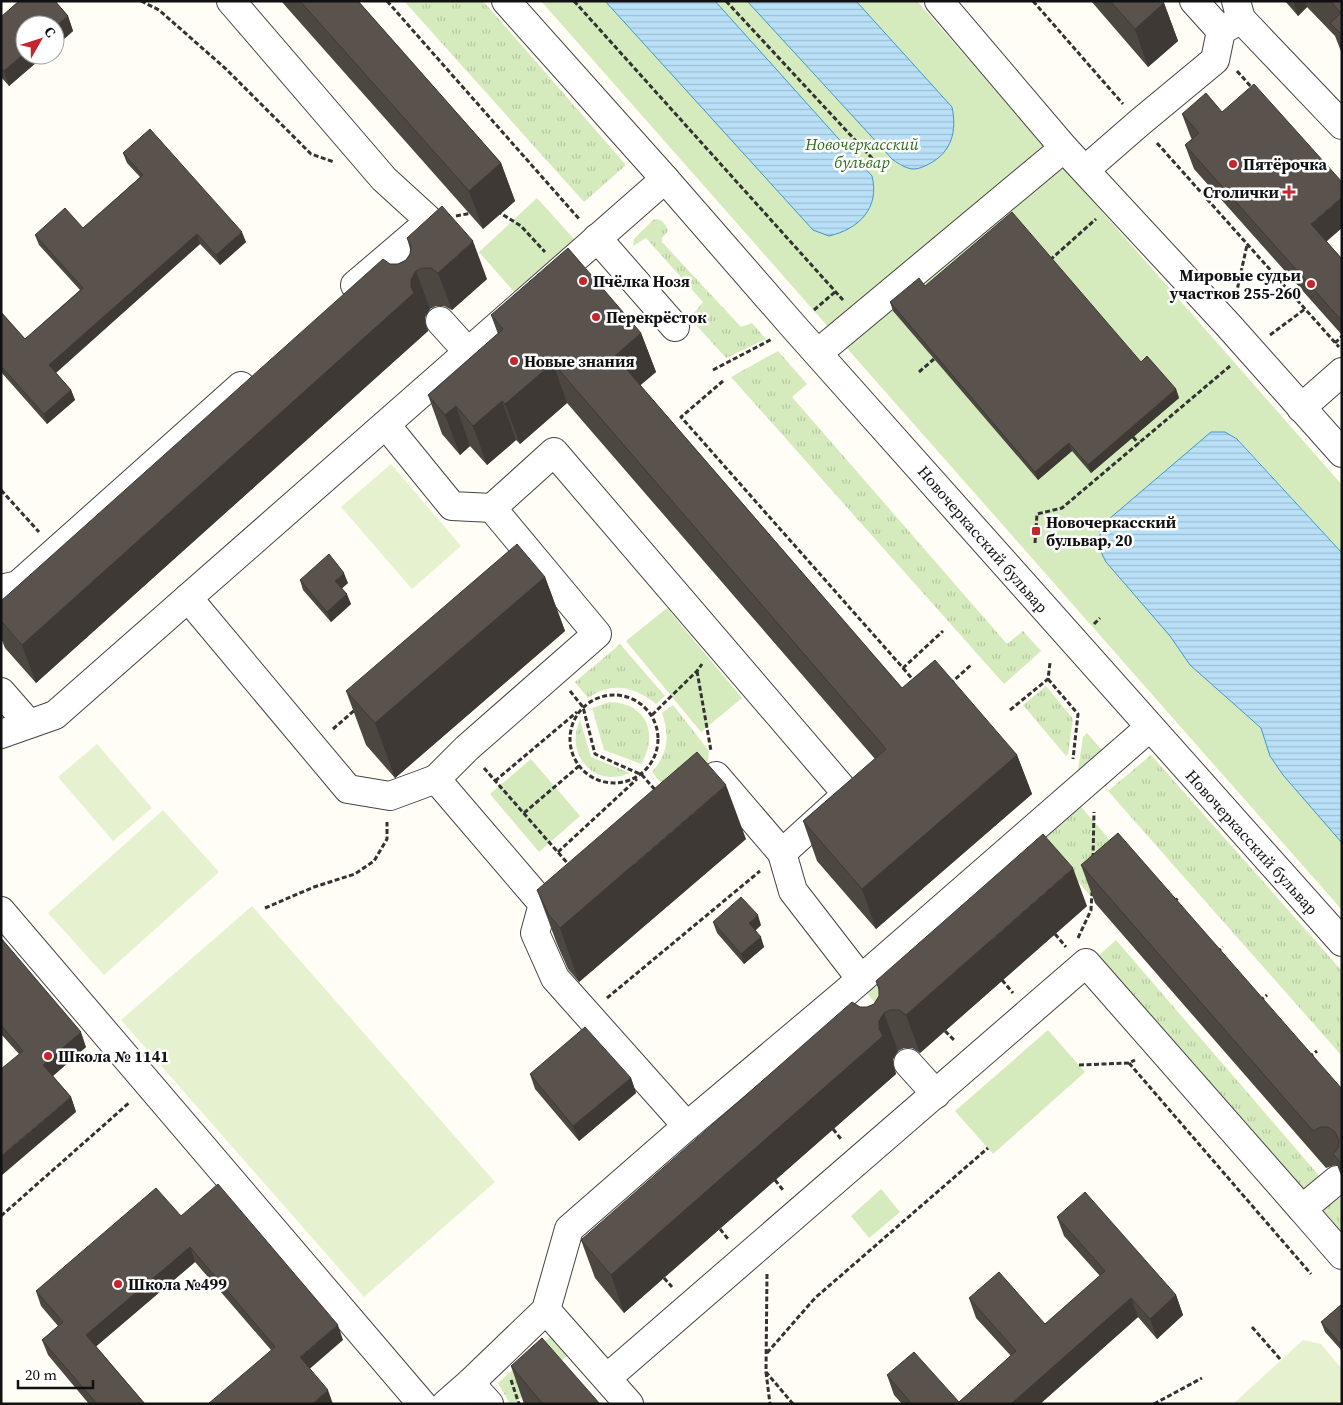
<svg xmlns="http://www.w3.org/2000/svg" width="1343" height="1405" font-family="'Source Serif 4',serif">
	<defs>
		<pattern id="grass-tufts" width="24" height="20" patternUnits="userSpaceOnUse" patternTransform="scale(1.25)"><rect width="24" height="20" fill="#d5ebbd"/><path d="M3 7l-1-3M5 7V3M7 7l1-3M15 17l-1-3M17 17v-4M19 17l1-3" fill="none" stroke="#b6c8a1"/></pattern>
		<pattern id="water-rules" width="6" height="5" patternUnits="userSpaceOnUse" patternTransform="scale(1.25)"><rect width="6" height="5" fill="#b9e0f7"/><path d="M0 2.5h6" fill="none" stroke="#9ebfd3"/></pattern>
	</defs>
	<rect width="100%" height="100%" fill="#fffdf5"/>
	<g fill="url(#grass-tufts)">
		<polygon points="404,1 483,1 626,165 584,202"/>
		<path d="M 657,219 C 663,220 666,225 668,231 L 662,238 L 662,242 L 741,327 L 752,323 L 766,339 L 726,358 L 690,318 L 703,302 L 646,238 L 633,246 L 634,239 L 653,220 Z"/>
		<polygon points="778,351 807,384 792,397 1007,644 1023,631 1041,651 1004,684 731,377"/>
		<path d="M 620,644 L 665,696 L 656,704 C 634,687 613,681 588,698 L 575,682 Z"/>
		<polygon points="1046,686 1073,719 1068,754 1066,756 1023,705"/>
		<path d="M 610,702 C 647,703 659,735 641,764 L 604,750 L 592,708 Z"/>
		<path d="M 673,705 L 709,751 L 707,774 L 675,801 L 652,772 C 668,754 670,736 662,713 Z"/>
		<path d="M 580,720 L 591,757 L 630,773 C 594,789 564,754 580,720 Z"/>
		<polygon points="1087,733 1103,751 1085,777 1078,769 1083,737"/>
		<polygon points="1151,755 1342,971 1342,1056 1108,791"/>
		<polygon points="1076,801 1130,863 1092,898 1059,859 884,1013 866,992"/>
		<polygon points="1116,940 1321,1178 1300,1196 1095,959"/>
		<polygon points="1334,1193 1342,1201 1342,1245 1313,1212"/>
		<polygon points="552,1335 569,1354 514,1404 510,1404 498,1383"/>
	</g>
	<g fill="#d5ebbd">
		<polygon points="541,1 917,1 1342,485 1342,553 1238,439 1170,636 1190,665 1261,728 1270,756 1283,775 1342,843 1342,910"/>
		<polygon points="537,198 574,239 515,293 479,252"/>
		<polygon points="667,608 742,698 701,732 626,641"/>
		<polygon points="531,759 580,816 539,852 490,794"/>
		<polygon points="1048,1030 1085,1072 993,1154 955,1111"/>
		<polygon points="881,1189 900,1212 869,1238 851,1216"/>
	</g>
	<g fill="#e6f2cf">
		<polygon points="391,464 461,546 412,589 341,507"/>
		<polygon points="97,744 152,808 113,841 58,777"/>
		<polygon points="163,810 219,872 104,975 48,913"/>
		<polygon points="252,906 495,1182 364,1297 121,1020"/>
		<polygon points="1303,1340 1321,1344 1342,1369 1342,1399 1336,1404 1233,1404"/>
	</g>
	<g fill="url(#water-rules)" stroke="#3f96cf">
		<path d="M 605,1 L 715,1 L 872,176 C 880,208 859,229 829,236 L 813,230 Z"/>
		<path d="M 747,1 L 856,1 L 952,107 C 957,131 952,152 929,164 C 925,166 919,169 914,169 C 906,169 900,164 893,160 Z"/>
		<polygon points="1211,432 1225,432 1237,439 1342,553 1342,843 1283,775 1270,756 1261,728 1190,665 1170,636 1106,562 1098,546 1102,525"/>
	</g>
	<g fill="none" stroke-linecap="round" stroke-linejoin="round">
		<defs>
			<g id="minor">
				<polyline points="231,1 384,179 430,221 355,285"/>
				<polyline points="506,1 665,179 794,327 1342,942"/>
				<polyline points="939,1 1064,148 1229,326 1342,453"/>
				<polyline points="1194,1 1221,31"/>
				<polyline points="1241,19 1342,125"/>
				<polyline points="1085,170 1139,123 1215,60 1221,31 1241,19 1236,1"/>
				<polyline points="597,238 675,327"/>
				<polyline points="440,321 468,352"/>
				<polyline points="818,353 1064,148"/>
				<polyline points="1301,408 1342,372"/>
				<polyline points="386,425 452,506 492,508 554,452 847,794 782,853 793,891 861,979"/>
				<polyline points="1,589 18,585 241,386"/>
				<polyline points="188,598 665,179"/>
				<polyline points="1,692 29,724"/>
				<polyline points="1,734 55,715 188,598 348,789 390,796 436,779 543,904 535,933 555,978 687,1126 569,1229 546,1310 470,1383 446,1404"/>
				<polyline points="436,779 467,748 597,634 492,508"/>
				<polyline points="701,788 716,776 782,853"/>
				<polyline points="1,911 422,1404"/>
				<polyline points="908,1063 936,1094"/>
				<polyline points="687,1126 845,993 1150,727"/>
				<polyline points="1302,1209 1342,1255"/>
				<polyline points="546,1310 629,1404"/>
				<polyline points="607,1378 1086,963 1302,1209 1337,1180"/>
				<polyline points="470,1383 489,1404"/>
			</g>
		</defs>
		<use href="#minor" stroke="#444" stroke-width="30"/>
		<g stroke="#333" stroke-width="3" stroke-dasharray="5 2.5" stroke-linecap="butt">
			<polyline points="141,1 159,10 226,69 311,154 334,162"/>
			<polyline points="387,1 580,220"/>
			<polyline points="574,1 843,300"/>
			<polyline points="726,1 882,169"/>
			<polyline points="1033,1 1123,104"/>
			<polyline points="1237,71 1253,89"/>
			<polyline points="1157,143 1339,347"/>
			<polyline points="497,211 521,226 545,252"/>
			<polyline points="456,216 472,213"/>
			<polyline points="1050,260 1096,219"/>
			<polyline points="1236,295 1247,245"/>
			<polyline points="814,310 835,292"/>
			<polyline points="1270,335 1305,309"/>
			<polyline points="1335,343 1342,336"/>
			<polyline points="713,370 772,339"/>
			<polyline points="919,372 934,359"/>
			<polyline points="723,381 681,417 903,668 943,631"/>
			<polyline points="1133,437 1139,444"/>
			<polyline points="1,490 39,532"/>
			<polyline points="1035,543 1037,514 1062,508 1230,366"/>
			<polyline points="1094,624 1100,618"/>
			<polyline points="903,668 914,681"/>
			<polyline points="697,671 711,751"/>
			<polyline points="1048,679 1078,714 1073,759"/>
			<polyline points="950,684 972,664"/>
			<polyline points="570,691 583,707 595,754 642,775 656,791"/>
			<circle cx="614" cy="739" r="44"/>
			<polyline points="1010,710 1048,679 1050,663"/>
			<polyline points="652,715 697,671 702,664"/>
			<polyline points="333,729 356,709"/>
			<polyline points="484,768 570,866"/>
			<polyline points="495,781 577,712"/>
			<polyline points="524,813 579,766"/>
			<polyline points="558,852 637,779"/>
			<polyline points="1093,858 1094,812"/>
			<polyline points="1174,902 1179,897"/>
			<polyline points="265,908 314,887 355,874 374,861 387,839 387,822"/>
			<polyline points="1055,934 1066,947"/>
			<polyline points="1078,938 1091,910 1092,892"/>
			<polyline points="1217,952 1223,947"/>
			<polyline points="1002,980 1013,993"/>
			<polyline points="607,998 760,871"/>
			<polyline points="1260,1001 1267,995"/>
			<polyline points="945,1031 955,1041"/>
			<polyline points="1309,1057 1317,1051"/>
			<polyline points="1129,1063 1311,1274"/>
			<polyline points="1079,1065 1129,1063 1135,1060"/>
			<polyline points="833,1129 841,1139"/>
			<polyline points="775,1180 783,1190"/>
			<polyline points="1,1216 130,1102"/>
			<polyline points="720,1229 728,1239"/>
			<polyline points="767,1274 766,1372 793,1404"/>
			<polyline points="664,1278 672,1287"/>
			<polyline points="1252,1327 1281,1360"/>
			<polyline points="767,1353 815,1298 988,1148"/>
			<polyline points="766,1372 770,1404"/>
			<polyline points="511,1380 519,1404"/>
			<polyline points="1154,1404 1202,1378"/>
		</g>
		<use href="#minor" stroke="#fff" stroke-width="28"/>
	</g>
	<g fill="#4d4742">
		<polygon points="19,1 55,1 68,16 73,31 55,47 55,25 25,25 25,55 45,55 9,86 1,77 1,17"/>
		<polygon points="281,1 358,1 501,163 515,201 483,229"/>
		<polygon points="1091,1 1162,1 1164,3 1178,41 1148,67"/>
		<polygon points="1285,1 1342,1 1342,54 1335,36 1307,7 1298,16"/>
		<polygon points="1182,114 1326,241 1342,259 1342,335 1194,169 1185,145 1192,139 1191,138"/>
		<polygon points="123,153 246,242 220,265 200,244 56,373 71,390 75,400 47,424 1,372 1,312 25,339 80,290 39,245 35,235 83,228 140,177 127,163"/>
		<polygon points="407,238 487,279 452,310 444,306 436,306 430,309 425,317 425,322 428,331 36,683 5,648 1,638 1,601 390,264 398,264 406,260 410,254 410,249"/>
		<polygon points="925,286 1141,362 1176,389 1179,398 1091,473 1072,451 1038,480 893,311 890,302"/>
		<polygon points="491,315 641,333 656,372 640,385 902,688 1017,755 1032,794 876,929 817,861 803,821 875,759 567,403 520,444 516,440 487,465 470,446 460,455 442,434 428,395 498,334"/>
		<polygon points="545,577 565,631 395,778 366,745 346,691"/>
		<polygon points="300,580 348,583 342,588 351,604 331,622 303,590"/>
		<polygon points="746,839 579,982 568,969 557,944 537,890"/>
		<polygon points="1081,865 1342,1089 1342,1178 1337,1165 1335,1165 1326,1168 1095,903"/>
		<polygon points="1087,906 920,1053 912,1048 904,1048 898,1051 893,1059 893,1064 896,1074 624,1313 595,1278 581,1240 867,1007 874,1004 879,996 879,991 876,981"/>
		<polygon points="713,922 761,925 755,931 764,947 744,964 717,933"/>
		<polygon points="1,938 86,1047 53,1076 71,1097 76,1112 19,1054 1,1034"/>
		<polygon points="530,1074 631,1078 636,1093 579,1141 535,1089"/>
		<polygon points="181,1216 343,1340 271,1350 195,1262 96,1346 145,1404 89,1404 48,1355 42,1340 58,1326 41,1306 36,1291"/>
		<polygon points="1057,1217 1176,1295 1183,1315 1157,1339 1138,1317 1040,1404 902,1404 894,1395 887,1375 959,1402 1011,1356 976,1318 969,1298 1045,1324 1100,1276 1064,1236"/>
		<polygon points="1342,1304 1342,1351 1325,1332 1321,1322"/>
		<polygon points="511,1366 600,1404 524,1404"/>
	</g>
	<g fill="#3f3936">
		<polygon points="1293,1 1305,1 1307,7 1298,16"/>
		<polygon points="1164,3 1178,41 1148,67 1135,29"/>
		<polygon points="68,16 73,31 55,47 55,27"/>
		<polygon points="25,53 25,55 45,55 9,86 4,71"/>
		<polygon points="501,163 515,201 483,229 469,191"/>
		<polygon points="1342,197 1342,228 1319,248 1311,224"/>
		<polygon points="242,232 246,242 220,265 216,255"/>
		<polygon points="197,234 200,244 53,375 49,365"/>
		<polygon points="473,241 487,279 452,310 438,273"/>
		<polygon points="416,271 430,309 425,317 425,322 428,331 36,683 22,645 411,287 411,279"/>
		<polygon points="641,333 656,372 629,395 615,356"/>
		<polygon points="553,363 567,403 520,444 505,404"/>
		<polygon points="1176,389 1179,398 1091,473 1088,465"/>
		<polygon points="71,390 75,400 47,424 44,414"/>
		<polygon points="502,401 516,440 487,465 473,426"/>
		<polygon points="456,406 470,446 460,455 445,415"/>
		<polygon points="1069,443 1072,451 1038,480 1035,472"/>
		<polygon points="344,573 348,583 339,591 335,581"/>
		<polygon points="545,577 565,631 395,778 375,723"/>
		<polygon points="347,594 351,604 331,622 327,612"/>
		<polygon points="1017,755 1032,794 876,929 862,889"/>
		<polygon points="726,785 746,839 579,982 560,928"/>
		<polygon points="1073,868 1087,906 920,1053 906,1015"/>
		<polygon points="758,915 761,925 752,933 749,923"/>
		<polygon points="761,937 764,947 744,964 741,954"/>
		<polygon points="884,1013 898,1051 893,1059 893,1064 896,1074 624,1313 611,1275 879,1029 879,1021"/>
		<polygon points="81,1032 86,1047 48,1080 43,1065"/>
		<polygon points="631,1078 636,1093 579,1141 573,1126"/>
		<polygon points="71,1097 76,1112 1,1176 1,1156"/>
		<polygon points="190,1247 195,1262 92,1350 86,1335"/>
		<polygon points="1176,1295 1183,1315 1157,1339 1150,1319"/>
		<polygon points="1131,1298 1138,1317 1040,1404 1011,1404"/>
		<polygon points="338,1325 343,1340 306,1372 300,1357"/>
		<polygon points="328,1390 333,1404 312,1404"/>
	</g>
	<g fill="#5a524d" stroke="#3f3936">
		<polygon points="19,1 55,1 68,16 55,27 55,25 25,25 25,53 4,71 1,68 1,17"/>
		<polygon points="300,1 358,1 501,163 469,191"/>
		<polygon points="1110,1 1162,1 1164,3 1135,29"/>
		<polygon points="1330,1 1342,1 1342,35 1330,23 1341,13"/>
		<polygon points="1254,84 1342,182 1342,197 1311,224 1342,259 1342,321 1185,145 1199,133 1182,114 1206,93 1222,112"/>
		<polygon points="150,129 242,232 216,255 197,234 49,365 71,390 44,414 1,366 1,312 25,339 83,288 35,235 65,208 83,228 143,175 123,153"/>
		<polygon points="442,206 473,241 438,273 431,268 422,268 416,271 411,279 411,287 414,293 22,645 1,621 1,601 383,259 390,264 398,264 406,260 410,254 411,246 407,238"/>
		<polygon points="1012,212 1141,362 1147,356 1176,389 1088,465 1069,443 1035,472 890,302 919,278 925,286"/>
		<polygon points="568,248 641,333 615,356 902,688 935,660 1017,755 862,889 803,821 886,749 553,363 505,404 502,401 473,426 456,406 445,415 428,395 503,329 491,315"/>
		<polygon points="517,544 545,577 375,723 346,691"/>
		<polygon points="329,554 344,573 335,581 347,594 327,612 300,580"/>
		<polygon points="697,752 726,785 560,928 549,915 537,890"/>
		<polygon points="1118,833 1342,1089 1342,1164 1333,1154 1338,1148 1339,1140 1335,1132 1328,1127 1321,1127 1313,1131 1081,865"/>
		<polygon points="1043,834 1073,868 906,1015 899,1010 890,1010 884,1013 879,1021 879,1029 883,1036 611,1275 581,1240 852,1002 860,1007 867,1007 874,1004 879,996 879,988 876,981"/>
		<polygon points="741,897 758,915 749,923 761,937 741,954 713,922"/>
		<polygon points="1,938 81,1032 43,1065 71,1097 1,1156 1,1069 23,1051 1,1025"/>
		<polygon points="585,1027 631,1078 573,1126 530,1074"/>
		<polygon points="218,1184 338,1325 300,1357 328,1390 312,1404 208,1404 275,1347 190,1247 86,1335 145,1404 97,1404 42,1340 63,1322 36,1291 156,1188 181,1216"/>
		<polygon points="1085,1192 1176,1295 1150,1319 1131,1298 1011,1404 912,1404 887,1375 914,1352 959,1402 1016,1351 969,1298 999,1272 1045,1324 1105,1271 1057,1217"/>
		<polygon points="1342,1304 1342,1342 1340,1343 1321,1322"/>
		<polygon points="542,1338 600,1404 543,1404 511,1366"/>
	</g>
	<g fill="#c4262e" stroke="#fff" stroke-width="2">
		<circle cx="1233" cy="164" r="5"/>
		<path d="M1286.5 184.5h5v5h5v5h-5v5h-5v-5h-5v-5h5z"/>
		<circle cx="583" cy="281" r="5"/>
		<circle cx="1311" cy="284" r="5"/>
		<circle cx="596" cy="317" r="5"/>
		<circle cx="514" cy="361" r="5"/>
		<rect x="1031" y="526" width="10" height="10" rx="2.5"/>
		<circle cx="48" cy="1056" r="5"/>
		<circle cx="118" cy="1284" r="5"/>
	</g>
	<g text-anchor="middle" stroke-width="5" stroke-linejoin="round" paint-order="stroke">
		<g font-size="16" font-style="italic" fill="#2f6b1f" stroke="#fff">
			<text x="862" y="150">Новочеркасский<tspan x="862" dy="18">бульвар</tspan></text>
		</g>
		<g font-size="16" font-weight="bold" fill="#111" stroke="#fff" text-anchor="start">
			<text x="1243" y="170">Пятёрочка</text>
			<text x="1279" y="198" text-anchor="end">Столички</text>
			<text x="1301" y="281" text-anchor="end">Мировые судьи<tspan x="1301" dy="18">участков 255-260</tspan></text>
			<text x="593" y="287">Пчёлка Нозя</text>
			<text x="606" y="323">Перекрёсток</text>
			<text x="524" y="367">Новые знания</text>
			<text x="1046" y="528">Новочеркасский<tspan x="1046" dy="18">бульвар, 20</tspan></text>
			<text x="58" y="1062">Школа № 1141</text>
			<text x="128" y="1290">Школа №499</text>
		</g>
		<g font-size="16" fill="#111" stroke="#fff">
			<text transform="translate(983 539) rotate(49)" y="6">Новочеркасский бульвар</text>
			<text transform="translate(1252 842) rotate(48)" y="6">Новочеркасский бульвар</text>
		</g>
	</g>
	<rect width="1343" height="1405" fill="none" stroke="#111111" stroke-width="5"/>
	<g transform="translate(40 40) rotate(51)"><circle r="24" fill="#ffffff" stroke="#a0a0a0"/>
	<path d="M0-4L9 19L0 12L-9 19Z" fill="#c4262e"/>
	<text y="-8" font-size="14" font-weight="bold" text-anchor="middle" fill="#111111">С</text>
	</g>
	<path d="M18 1380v8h75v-8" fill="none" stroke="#111111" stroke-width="2.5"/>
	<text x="25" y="1380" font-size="15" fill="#111111" stroke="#ffffff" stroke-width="4" paint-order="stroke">20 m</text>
</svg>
